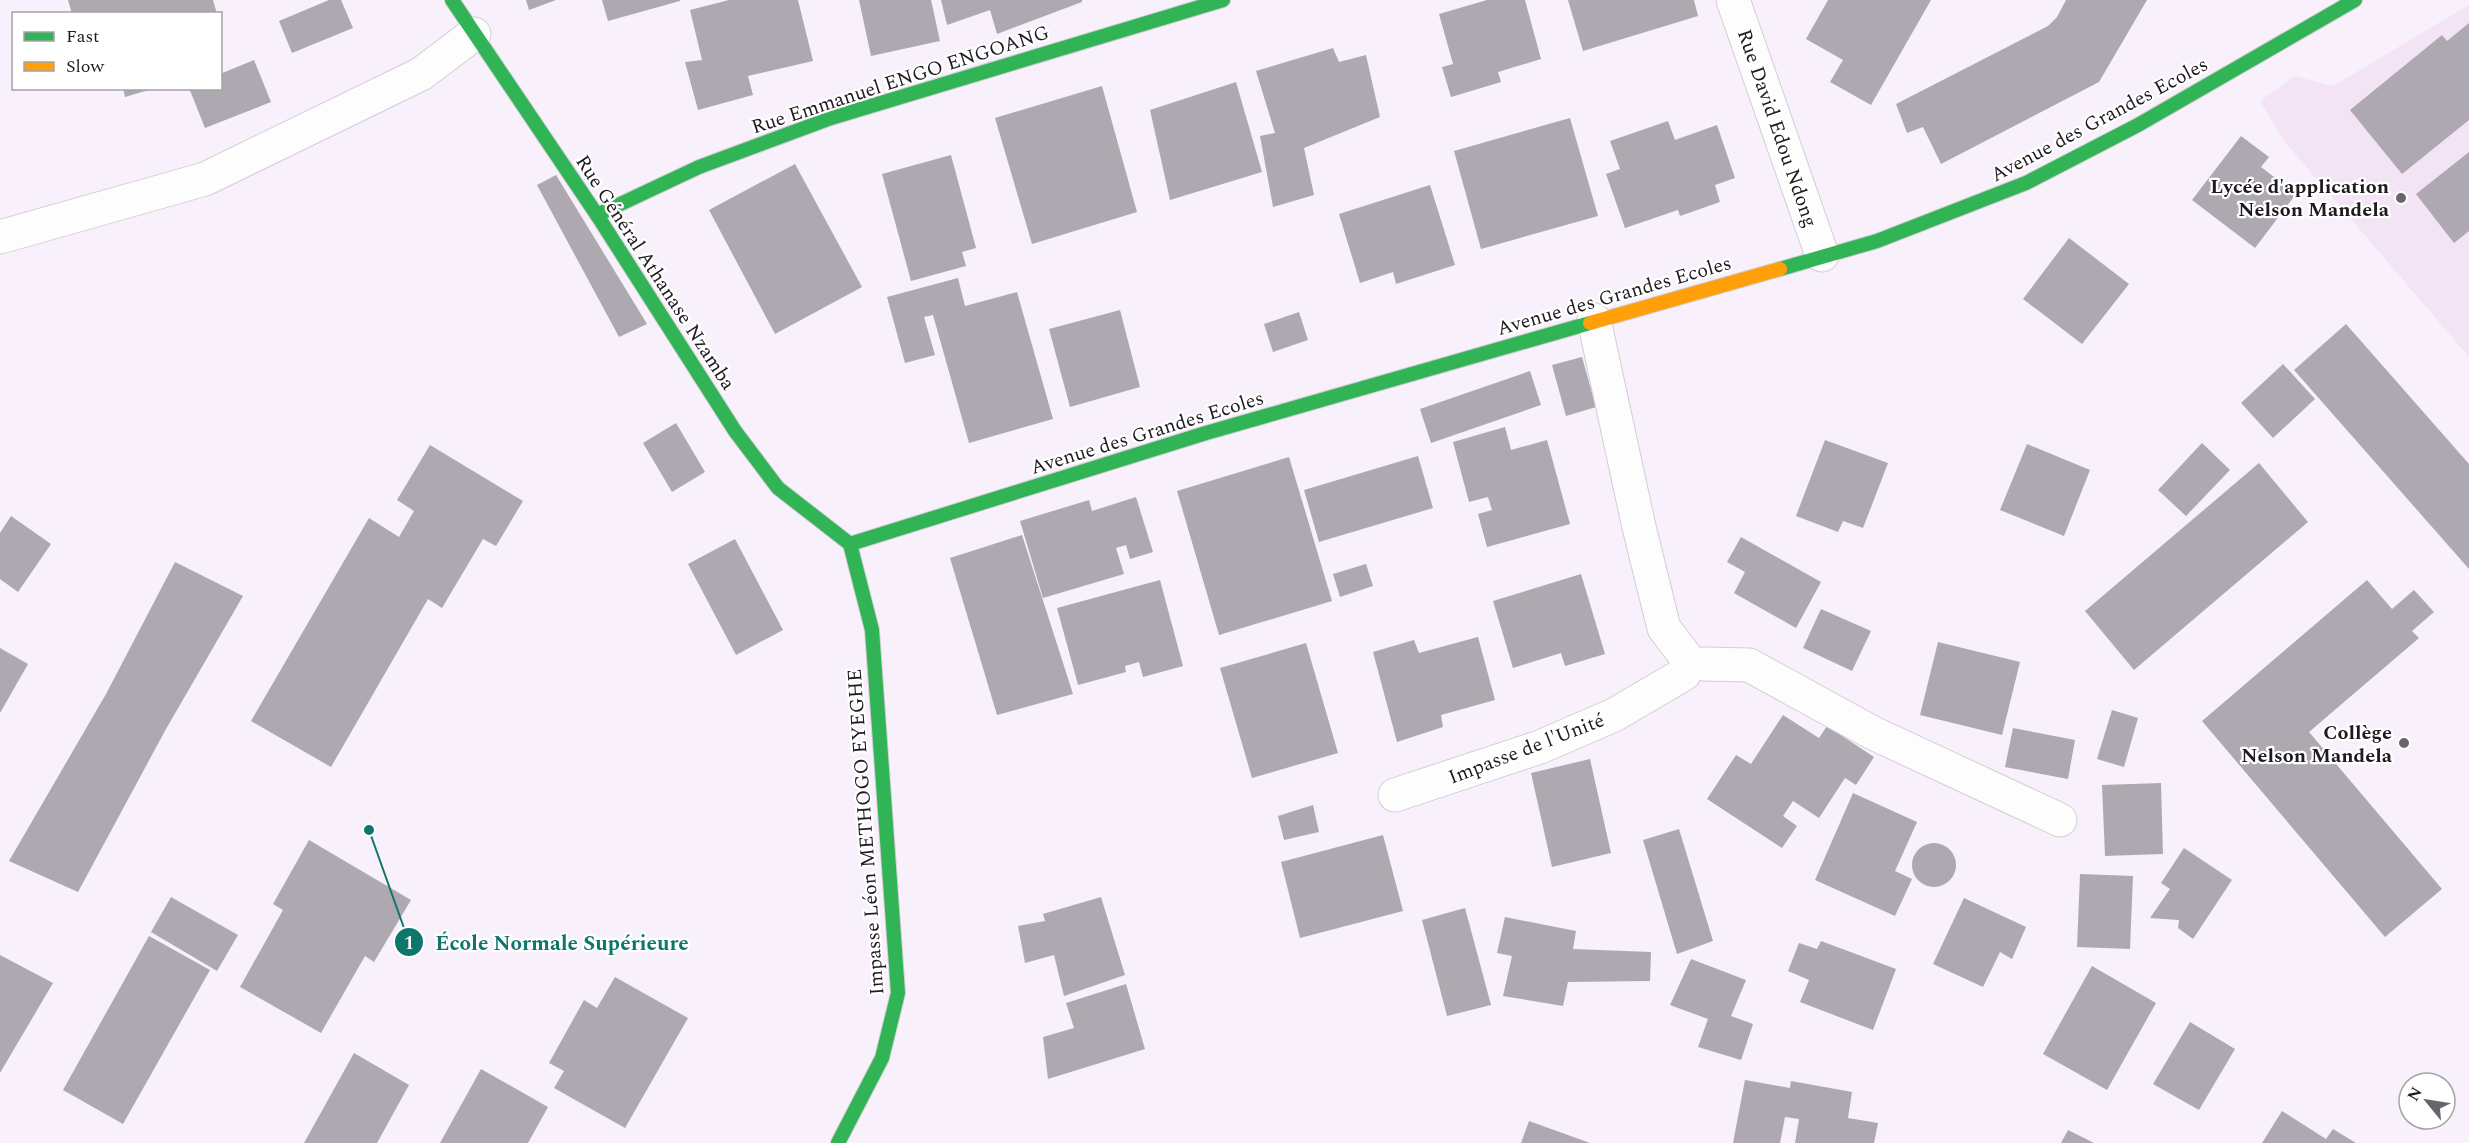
<svg xmlns="http://www.w3.org/2000/svg" width="2469" height="1143" font-family="Spectral,serif">
	<rect width="100%" height="100%" fill="#f8f0fa"/>
	<polygon fill="#f2e4f5" points="2469,5 2469,357 2285,142 2260,101 2294,76 2333,86"/>
	<g fill="#aea9b0">
		<polygon points="68,0 213,0 217,14 72,14"/>
		<polygon points="329,0 341,0 353,28 292,53 279,21"/>
		<polygon points="526,0 556,0 529,10"/>
		<polygon points="602,0 680,0 680,1 608,21"/>
		<polygon points="729,0 798,0 813,61 748,76 753,95 698,110 685,62 702,60 690,10"/>
		<polygon points="859,0 931,0 940,41 871,56"/>
		<polygon points="941,0 1082,0 1082,2 997,34 990,10 947,25"/>
		<polygon points="1487,0 1525,0 1541,59 1498,72 1501,82 1451,97 1442,67 1453,64 1439,14"/>
		<polygon points="1568,0 1694,0 1698,16 1583,51"/>
		<polygon points="1828,0 1931,0 1871,105 1830,82 1843,60 1806,39"/>
		<polygon points="2066,0 2147,0 2099,82 1941,164 1923,127 1907,133 1896,104 2048,26 2057,17"/>
		<polygon points="2469,23 2469,120 2402,174 2350,110 2442,35 2447,41"/>
		<polygon points="1333,48 1339,62 1366,55 1380,117 1304,148 1314,195 1273,207 1260,136 1275,133 1256,71"/>
		<polygon points="254,60 271,102 205,128 189,88 220,88 220,74"/>
		<polygon points="1236,82 1262,172 1170,200 1150,110"/>
		<polygon points="1102,86 1137,212 1032,244 995,118"/>
		<polygon points="123,88 152,88 152,89 125,97"/>
		<polygon points="1570,118 1598,216 1481,249 1454,151"/>
		<polygon points="1668,121 1675,140 1717,125 1735,178 1715,185 1720,202 1680,216 1678,210 1625,228 1606,174 1620,169 1610,141"/>
		<polygon points="2241,136 2269,157 2261,167 2296,194 2255,248 2192,200"/>
		<polygon points="2469,152 2469,231 2454,243 2416,194"/>
		<polygon points="951,155 976,248 962,252 966,266 911,281 882,174"/>
		<polygon points="795,164 862,287 775,334 709,210"/>
		<polygon points="556,175 647,324 619,337 537,185"/>
		<polygon points="1430,185 1455,265 1396,284 1393,272 1360,283 1339,214"/>
		<polygon points="2069,238 2129,284 2082,344 2023,299"/>
		<polygon points="958,278 965,306 1017,292 1053,419 969,443 933,315 924,317 935,355 905,363 887,297"/>
		<polygon points="1120,310 1140,387 1070,407 1049,329"/>
		<polygon points="1299,312 1308,340 1273,352 1264,324"/>
		<polygon points="2346,324 2469,464 2469,569 2294,370"/>
		<polygon points="1582,357 1596,407 1566,416 1552,365"/>
		<polygon points="2283,364 2315,399 2273,438 2241,403"/>
		<polygon points="1530,371 1541,405 1431,443 1420,409"/>
		<polygon points="676,423 705,472 672,492 643,443"/>
		<polygon points="1505,427 1511,450 1547,440 1570,524 1487,547 1478,514 1492,510 1488,497 1469,502 1453,442"/>
		<polygon points="1825,440 1888,463 1863,528 1843,521 1838,532 1796,516"/>
		<polygon points="2202,443 2230,470 2186,516 2158,490"/>
		<polygon points="2027,444 2090,470 2064,536 2000,510"/>
		<polygon points="430,445 523,501 496,546 483,539 442,608 428,599 331,767 251,721 369,518 399,537 414,511 397,500"/>
		<polygon points="1418,456 1433,508 1319,542 1304,490"/>
		<polygon points="1289,457 1332,601 1219,635 1177,491"/>
		<polygon points="2259,463 2308,522 2134,670 2085,611"/>
		<polygon points="1136,497 1153,552 1130,559 1126,545 1116,548 1124,574 1043,598 1020,521 1089,500 1092,511"/>
		<polygon points="11,516 51,544 18,592 0,579 0,533"/>
		<polygon points="1022,535 1073,694 997,715 950,558"/>
		<polygon points="1741,537 1821,582 1796,628 1734,593 1745,572 1727,562"/>
		<polygon points="735,539 783,630 736,655 688,564"/>
		<polygon points="175,562 243,596 166,729 78,892 9,861 106,694"/>
		<polygon points="1366,564 1373,586 1340,597 1333,574"/>
		<polygon points="1581,574 1605,654 1565,666 1561,653 1513,668 1493,601"/>
		<polygon points="1160,580 1183,666 1143,677 1139,662 1125,666 1126,672 1078,685 1057,608"/>
		<polygon points="2367,580 2392,609 2414,590 2434,612 2412,631 2419,638 2309,732 2442,889 2385,937 2202,721"/>
		<polygon points="1821,609 1871,631 1852,671 1803,648"/>
		<polygon points="1478,637 1495,700 1441,715 1443,727 1397,742 1373,652 1414,640 1419,653"/>
		<polygon points="1938,642 2020,662 2002,735 1920,715"/>
		<polygon points="1306,643 1338,753 1252,778 1220,668"/>
		<polygon points="0,648 28,664 0,713"/>
		<polygon points="2112,710 2138,718 2124,767 2097,759"/>
		<polygon points="1783,715 1819,738 1827,726 1874,757 1856,785 1845,778 1819,818 1793,801 1783,816 1797,826 1782,848 1707,799 1736,755 1751,764"/>
		<polygon points="2013,728 2075,740 2068,779 2005,767"/>
		<polygon points="1590,759 1611,853 1552,867 1531,773"/>
		<polygon points="2161,783 2163,854 2105,856 2102,785"/>
		<polygon points="1853,793 1917,822 1895,871 1912,879 1895,916 1815,880"/>
		<polygon points="1313,805 1319,832 1284,840 1278,816"/>
		<polygon points="1679,829 1713,941 1677,954 1643,840"/>
		<polygon points="1383,835 1403,911 1300,938 1281,862"/>
		<polygon points="309,840 411,900 374,962 365,956 321,1033 240,987 283,910 273,904"/>
		<circle cx="1934" cy="865" r="22"/>
		<polygon points="2184,848 2232,880 2193,939 2178,928 2179,920 2150,918 2170,889 2161,883"/>
		<polygon points="2080,874 2133,876 2130,949 2077,947"/>
		<polygon points="171,897 238,935 217,971 151,932"/>
		<polygon points="1101,897 1125,975 1064,996 1054,955 1025,963 1018,926 1045,921 1043,914"/>
		<polygon points="1964,898 2026,927 2012,959 2000,952 1983,987 1933,964"/>
		<polygon points="1465,908 1491,1005 1447,1016 1422,920"/>
		<polygon points="1505,917 1576,931 1573,949 1651,952 1650,981 1568,982 1563,1006 1503,996 1512,956 1497,953"/>
		<polygon points="149,936 210,970 123,1124 63,1090"/>
		<polygon points="1821,941 1896,969 1873,1030 1800,1002 1809,980 1788,971 1799,943 1817,949"/>
		<polygon points="0,955 53,983 0,1073"/>
		<polygon points="1691,959 1746,980 1731,1016 1753,1024 1741,1060 1698,1047 1708,1019 1670,1005"/>
		<polygon points="2092,966 2156,1003 2107,1090 2043,1054"/>
		<polygon points="615,977 688,1018 625,1128 554,1088 564,1071 549,1063 584,1000 597,1008"/>
		<polygon points="1126,984 1145,1049 1048,1079 1043,1037 1074,1028 1066,1003"/>
		<polygon points="2190,1022 2235,1049 2199,1110 2153,1084"/>
		<polygon points="354,1053 409,1085 377,1143 304,1143"/>
		<polygon points="481,1069 548,1107 528,1143 440,1143"/>
		<polygon points="1745,1080 1790,1088 1791,1081 1852,1092 1848,1118 1878,1123 1874,1143 1795,1143 1799,1119 1785,1117 1780,1143 1733,1143"/>
		<polygon points="2282,1111 2326,1139 2333,1129 2356,1143 2262,1143"/>
		<polygon points="1529,1121 1590,1143 1521,1143"/>
		<polygon points="2068,1130 2094,1143 2061,1143"/>
	</g>
	<g fill="none" stroke-linecap="round" stroke-linejoin="round">
		<defs>
			<g id="street">
				<polyline points="1733,0 1822,255"/>
				<polyline points="0,237 205,179 421,74 474,34"/>
				<polyline points="1594,320 1639,527 1664,628 1686,657"/>
				<polyline points="1704,664 1749,665 1873,733 2060,820"/>
				<polyline points="1395,795 1540,747 1614,715 1684,674"/>
			</g>
			<g id="fast">
				<polyline points="452,0 597,215 735,431 778,488 850,544"/>
				<polyline points="597,215 699,167 831,118 1223,0"/>
				<polyline points="1780,269 1877,241 2026,183 2138,125 2355,0"/>
				<polyline points="850,544 1206,433 1590,323"/>
				<polyline points="838,1143 882,1058 898,993 872,630 850,544"/>
			</g>
			<polyline id="slow" points="1590,323 1780,269"/>
		</defs>
		<use href="#street" stroke="#d3cdd4" stroke-width="35"/>
		<use href="#fast" stroke="#d3cdd4" stroke-width="16"/>
		<use href="#slow" stroke="#d3cdd4" stroke-width="16"/>
		<use href="#street" stroke="#fefdfe" stroke-width="33"/>
		<use href="#fast" stroke="#30b455" stroke-width="14"/>
		<use href="#slow" stroke="#ff9f0a" stroke-width="14"/>
	</g>
	<g fill="#6a656c" stroke="#fff" stroke-width="2">
		<circle cx="2401" cy="198" r="6"/>
		<circle cx="2404" cy="743" r="6"/>
	</g>
	<g text-anchor="middle" stroke-width="4.5" stroke-linejoin="round" paint-order="stroke">
		<g font-size="20" fill="#1e1a1f" stroke="#fff">
			<text transform="translate(900 79) rotate(-18)" y="7">Rue Emmanuel ENGO ENGOANG</text>
			<text transform="translate(2099 119) rotate(-28)" y="7">Avenue des Grandes Ecoles</text>
			<text transform="translate(1778 128) rotate(71)" y="7">Rue David Edou Ndong</text>
			<text transform="translate(656 272) rotate(57)" y="7">Rue Général Athanase Nzamba</text>
			<text transform="translate(1614 295) rotate(-16)" y="7">Avenue des Grandes Ecoles</text>
			<text transform="translate(1147 432) rotate(-17)" y="7">Avenue des Grandes Ecoles</text>
			<text transform="translate(1526 748) rotate(-21)" y="7">Impasse de l'Unité</text>
			<text transform="translate(865 832) rotate(-94)" y="7">Impasse Léon METHOGO EYEGHE</text>
		</g>
		<g font-size="20" font-weight="bold" fill="#1e1a1f" stroke="#fff" text-anchor="end">
			<text x="2389" y="193">Lycée d'application<tspan x="2389" dy="23">Nelson Mandela</tspan></text>
			<text x="2392" y="739">Collège<tspan x="2392" dy="23">Nelson Mandela</tspan></text>
		</g>
	</g>
	<path fill="none" stroke="#0f766e" stroke-width="2" d="M369 830L409 942"/>
	<g fill="#0f766e" stroke="#fff" stroke-width="2">
		<circle cx="369" cy="830" r="6"/>
		<circle cx="409" cy="942" r="15"/>
	</g>
	<g font-size="18" text-anchor="middle" font-weight="bold" fill="#fff">
		<text x="409" y="949">1</text>
	</g>
	<g font-size="21" text-anchor="middle" font-weight="bold" fill="#0f766e" stroke="#fff" stroke-width="4.5" stroke-linejoin="round" paint-order="stroke">
		<text x="562" y="950">École Normale Supérieure</text>
	</g>
	<rect x="12" y="12" width="210" height="78" fill="#ffffff" stroke="#a5a3a5" stroke-width="1.5"/>
	<rect x="24" y="32" width="30" height="9" fill="#30b455" stroke="#a5a3a5" stroke-width="1.5"/>
	<text x="66" y="42" font-size="18" fill="#1e1a1f">Fast</text>
	<rect x="24" y="62" width="30" height="9" fill="#ff9f0a" stroke="#a5a3a5" stroke-width="1.5"/>
	<text x="66" y="72" font-size="18" fill="#1e1a1f">Slow</text>
	<g transform="translate(2427 1101) rotate(300)"><circle r="28" fill="#ffffff" stroke="#a5a3a5" stroke-width="1.5"/>
	<path d="M0-4.5L10 22L0 15L-10 22Z" fill="#6a656c"/>
	<text y="-9" font-size="16" font-weight="bold" text-anchor="middle" fill="#1e1a1f">N</text>
	</g>
</svg>
